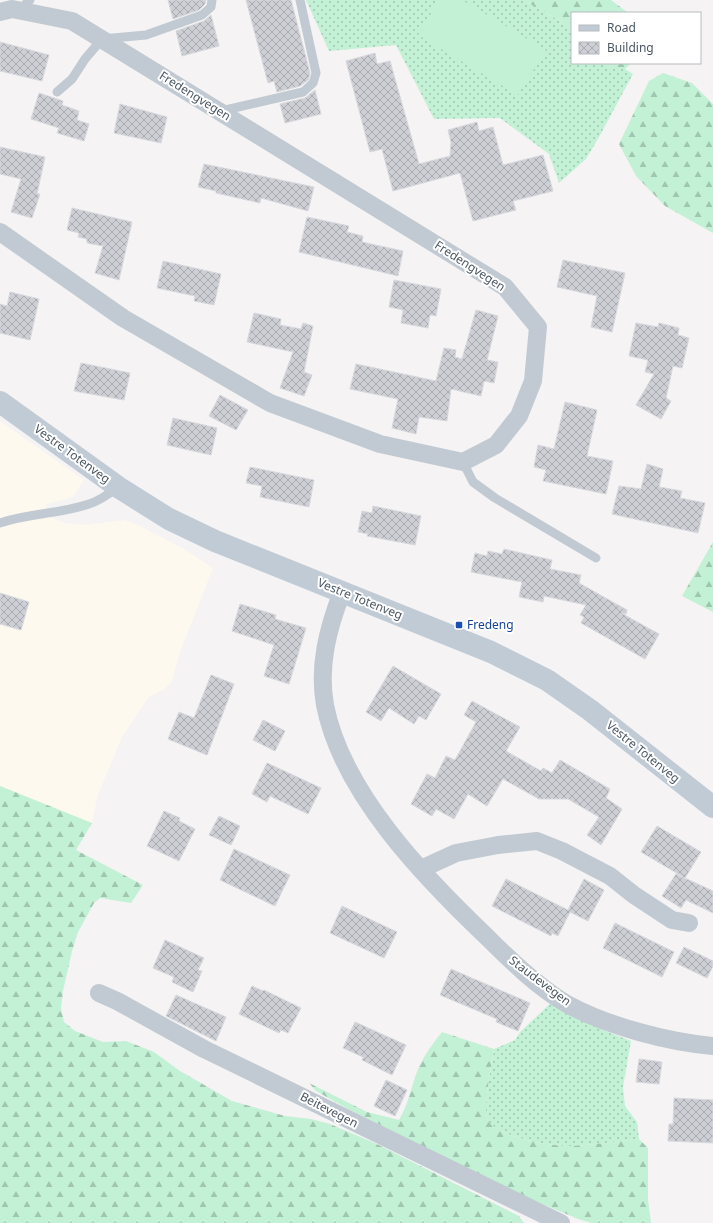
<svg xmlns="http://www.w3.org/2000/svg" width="713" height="1223" font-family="'Noto Sans',sans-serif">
	<defs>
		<pattern id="grass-dots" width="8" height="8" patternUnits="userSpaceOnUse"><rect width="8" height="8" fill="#c3f1d5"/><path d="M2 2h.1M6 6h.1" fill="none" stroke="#a0c6b0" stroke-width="1.8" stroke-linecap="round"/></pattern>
		<pattern id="forest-firs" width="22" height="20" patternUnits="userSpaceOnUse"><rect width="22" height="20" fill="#c3f1d5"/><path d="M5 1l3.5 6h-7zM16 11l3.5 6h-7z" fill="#a0c6b0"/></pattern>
		<pattern id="building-cross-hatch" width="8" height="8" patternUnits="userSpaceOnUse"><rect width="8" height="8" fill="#cdcfd5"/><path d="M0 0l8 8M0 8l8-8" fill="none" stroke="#a8abb0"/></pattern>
	</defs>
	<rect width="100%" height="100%" fill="#f5f3f3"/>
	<polygon fill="#fdf9ef" points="0,421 84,480 74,496 64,500 46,504 49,517 65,523 85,525 125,520 138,525 186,550 213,568 180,652 172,681 166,688 149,697 122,737 98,795 92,823 0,786"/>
	<g fill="url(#grass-dots)">
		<polygon points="306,0 523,0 560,21 572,32 572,63 604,63 613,69 625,69 633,74 599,137 586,159 559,183 549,154 500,118 434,119 396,45 329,51"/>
		<path d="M 551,1003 L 603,1030 L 631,1041 L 623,1087 L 625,1106 L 637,1122 L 639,1139 C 617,1141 594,1145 572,1146 C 554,1147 495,1137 487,1119 C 483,1109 492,1062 494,1049 L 515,1040 L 520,1032 Z"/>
	</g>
	<g fill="url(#forest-firs)">
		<polygon points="523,0 611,0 627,12 637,13 572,13 572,32 560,21"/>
		<polygon points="604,63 631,63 625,69 613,69"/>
		<polygon points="663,73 692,83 713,104 713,233 665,206 636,176 619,144 649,81"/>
		<polygon points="713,542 713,612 682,596"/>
		<polygon points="0,786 92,823 76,850 143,885 131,903 100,898 94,903 78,932 72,951 63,991 61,1008 64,1022 75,1031 103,1042 126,1041 154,1052 180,1071 232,1101 285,1116 311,1119 330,1124 377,1144 519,1216 524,1223 0,1223"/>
		<path d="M 442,1032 L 494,1049 C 492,1062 483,1109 487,1119 C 495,1137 554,1147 572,1146 C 594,1145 617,1141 639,1139 L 648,1148 L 648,1200 L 651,1223 L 591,1223 L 578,1219 L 517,1193 L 350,1110 L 316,1091 L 309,1083 L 367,1112 L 399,1120 C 410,1101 411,1085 419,1067 C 425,1054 433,1043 442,1032 Z"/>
	</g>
	<polygon fill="#c3f1d5" points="439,0 462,0 546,50 518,95 418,35"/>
	<g fill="url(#building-cross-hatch)" stroke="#d7d9de">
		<polygon points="168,0 206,0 205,4 199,10 173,19"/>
		<polygon points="246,0 291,0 310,73 308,80 300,86 277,92 274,81 268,83"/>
		<polygon points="211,15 219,46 182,56 176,31 204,21"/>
		<polygon points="0,42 49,55 42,81 0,71"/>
		<polygon points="375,53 377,64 390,61 419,164 450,156 451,142 448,130 477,122 479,131 493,127 503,165 543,155 553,191 513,201 516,210 473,221 460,173 393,191 382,149 370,152 346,61"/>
		<polygon points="315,90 321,114 285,123 280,104 305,98"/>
		<polygon points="39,93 63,101 62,105 79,111 77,120 89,124 84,141 57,133 59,128 31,119"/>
		<polygon points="120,104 167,117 161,143 114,133"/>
		<polygon points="0,147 45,157 37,194 40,194 32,218 11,212 21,179 0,174"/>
		<polygon points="204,164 314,187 308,211 261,198 260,203 216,193 216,191 198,187"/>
		<polygon points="72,208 132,222 119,280 95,273 103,246 87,243 87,239 78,237 79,233 67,230"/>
		<polygon points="307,217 349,226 347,232 363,236 362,242 403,251 398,276 299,252"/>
		<polygon points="563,260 625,273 612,332 591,327 597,296 557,287"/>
		<polygon points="163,261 221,274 214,305 194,301 195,296 157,288"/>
		<polygon points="394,280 441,289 436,316 430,315 428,328 401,323 403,310 389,307"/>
		<polygon points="10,292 39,299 30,340 0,333 0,304 7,306"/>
		<polygon points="476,310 498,316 487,360 498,362 494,383 484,381 481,396 451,389 447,421 419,417 416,434 392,428 398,399 350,389 356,364 436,381 444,348 456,350 455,357 462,359"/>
		<polygon points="254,313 281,319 280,325 301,329 303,323 313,326 304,372 312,375 304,396 280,388 293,352 247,342"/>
		<polygon points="636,323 658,327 659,323 679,328 678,335 689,338 682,368 673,366 666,398 671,401 661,419 636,405 654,374 645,372 648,360 629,356"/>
		<polygon points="81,363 130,373 124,400 74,391"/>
		<polygon points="220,395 248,410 236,430 209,416"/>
		<polygon points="565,402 597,410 587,456 613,461 606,494 543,481 546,470 534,467 538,445 554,449"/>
		<polygon points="173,418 217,428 211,455 167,445"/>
		<polygon points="647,464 663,469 659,487 682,491 680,498 705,503 698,533 612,514 619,486 641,489"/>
		<polygon points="250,467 314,480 309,507 260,497 262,486 246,483"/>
		<polygon points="373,506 421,516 415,545 367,536 368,534 358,532 362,511 372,513"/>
		<polygon points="504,549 552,560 550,569 581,575 579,583 627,610 626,614 621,613 659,634 645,659 581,623 584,617 580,615 586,605 544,596 543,602 519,597 522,582 471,572 475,553 487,556 488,551 502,554"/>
		<polygon points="0,593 29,602 21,630 0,624"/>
		<polygon points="240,604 276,615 275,619 306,628 289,684 264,676 274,645 232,631"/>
		<polygon points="393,666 441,694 426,720 419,716 414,724 389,708 381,721 366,712"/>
		<polygon points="211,675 234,684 207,755 168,739 179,712 194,718"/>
		<polygon points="472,701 520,727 506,751 541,771 543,768 552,773 560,760 610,789 606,798 622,809 601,845 587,835 599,817 568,799 539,799 503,779 487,806 468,794 454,819 436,809 432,816 411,804 427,774 435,778 446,756 455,760 476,722 464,715"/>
		<polygon points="263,720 285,731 275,751 253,740"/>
		<polygon points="267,763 321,788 308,814 270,796 267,802 252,794"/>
		<polygon points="164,811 180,818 179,821 195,829 179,861 147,846"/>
		<polygon points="219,816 240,826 231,845 209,835"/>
		<polygon points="657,826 701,852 685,878 641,852"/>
		<polygon points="234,849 290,875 275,906 220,880"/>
		<polygon points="676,874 713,891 713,913 686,900 681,908 662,896"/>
		<polygon points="506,879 568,910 584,879 604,890 588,921 570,912 558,936 552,933 551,936 492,906"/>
		<polygon points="342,906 397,932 384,958 330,933"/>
		<polygon points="615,923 674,952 662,977 603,948"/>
		<polygon points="165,940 204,958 198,970 202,971 193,992 172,982 174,977 153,968"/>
		<polygon points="684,947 713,961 713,966 707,978 676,963"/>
		<polygon points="451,969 530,1003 518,1031 496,1022 497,1019 440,995"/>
		<polygon points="252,986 263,991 264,990 301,1008 288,1033 281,1030 279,1033 239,1014"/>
		<polygon points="176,995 226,1017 216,1041 166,1016"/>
		<polygon points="355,1022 406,1045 392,1075 362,1060 363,1057 343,1048"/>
		<polygon points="639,1059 662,1062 659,1084 636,1082"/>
		<polygon points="386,1080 407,1090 395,1116 374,1106"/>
		<polygon points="674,1098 713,1100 713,1143 668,1141 669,1124 673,1124"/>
	</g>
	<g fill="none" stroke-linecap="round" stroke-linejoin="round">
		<g stroke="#c1cad2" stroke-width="9">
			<polyline points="19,10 30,0"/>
			<polyline points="57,92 72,79 85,59 102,39 146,35 202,15 211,7 212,0"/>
			<polyline points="221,111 303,92 313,83 316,73 300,0"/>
			<polyline points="463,462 473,482 495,498 596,558"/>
			<path d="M 0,523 C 29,513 60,514 89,504 C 99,501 109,494 118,487"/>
		</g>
		<g stroke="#c1cad2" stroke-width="18">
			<polyline points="0,12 12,9 72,21 505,287 538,327 533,381 519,416 496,445 463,462 380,444 270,403 123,318 0,232"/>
			<path d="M 342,592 C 328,628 318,666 325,705 C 342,793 425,878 488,938 C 511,961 539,988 567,1004 C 607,1026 668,1042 713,1046"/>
			<polyline points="421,869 456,853 498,845 537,841 562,851 610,876 634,895 672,920 689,923"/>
			<polyline points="99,993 117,1001 204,1049 561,1223"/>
		</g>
		<polyline stroke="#c1cbd6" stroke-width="22" points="0,402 118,487 169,519 215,541 491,652 547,680 590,710 713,807"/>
	</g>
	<rect fill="#1a4fb4" stroke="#fff" stroke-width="1.5" x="455" y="621" width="8" height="8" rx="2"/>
	<g text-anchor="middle" stroke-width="4" stroke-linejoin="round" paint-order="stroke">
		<g font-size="12" fill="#4a5661" stroke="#fff">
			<text transform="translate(195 96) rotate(32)" y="4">Fredengvegen</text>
			<text transform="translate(470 266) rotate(33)" y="4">Fredengvegen</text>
			<text transform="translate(72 454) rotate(36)" y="4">Vestre Totenveg</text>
			<text transform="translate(360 599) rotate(22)" y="4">Vestre Totenveg</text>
			<text transform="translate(643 752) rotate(39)" y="4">Vestre Totenveg</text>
			<text transform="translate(540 981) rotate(37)" y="4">Staudevegen</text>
			<text transform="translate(329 1110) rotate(27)" y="4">Beitevegen</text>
		</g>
		<g font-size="12" fill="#164399" stroke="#fff" text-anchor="start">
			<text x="467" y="629">Fredeng</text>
		</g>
	</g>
	<rect x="571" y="12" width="130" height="52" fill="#ffffff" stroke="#b7bbc0"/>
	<rect x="579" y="25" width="20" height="6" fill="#c1cbd6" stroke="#b7bbc0"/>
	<text x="607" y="32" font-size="12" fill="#4a5661">Road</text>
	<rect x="579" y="42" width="20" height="12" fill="url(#building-cross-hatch)" stroke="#b7bbc0"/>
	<text x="607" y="52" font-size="12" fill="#4a5661">Building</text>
</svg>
